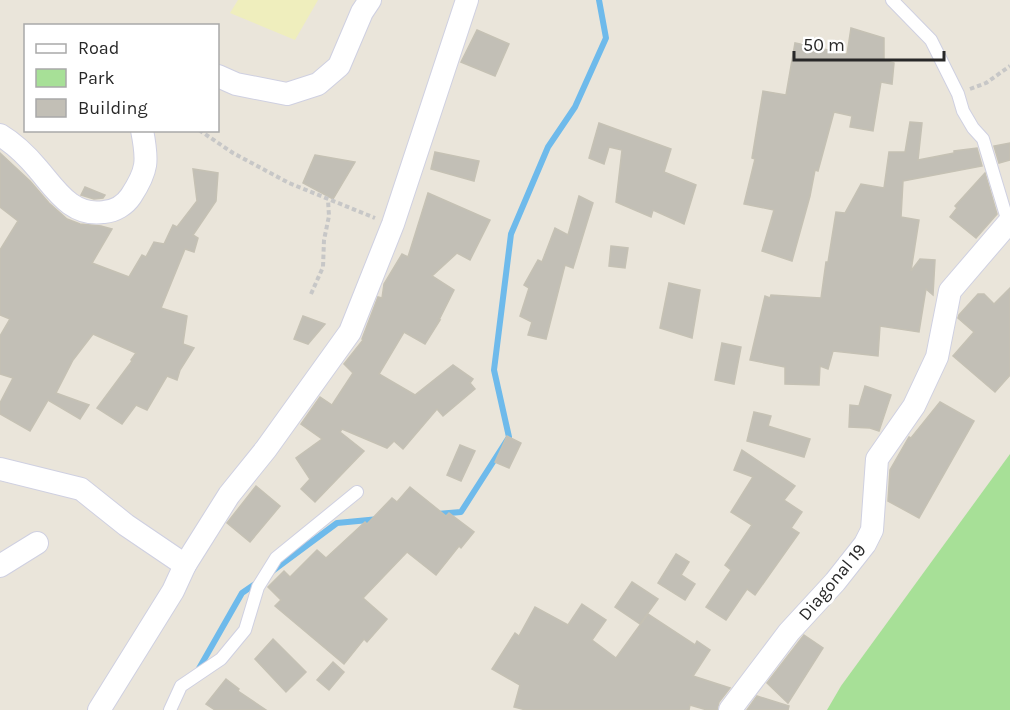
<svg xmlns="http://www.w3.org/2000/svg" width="1010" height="710" font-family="Karla,sans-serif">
	<rect width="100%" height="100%" fill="#eae5da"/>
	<polygon fill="#a7e097" points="1010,454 1010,710 827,710 841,686"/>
	<polygon fill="#efeebd" points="238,0 318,0 295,40 230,13"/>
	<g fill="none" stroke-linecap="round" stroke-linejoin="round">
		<g stroke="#6ebaeb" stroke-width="6">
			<polyline points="437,514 461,512 509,437 494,370 511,234 548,147 575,107 606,38 599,0"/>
			<polyline points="271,572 337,523 379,519"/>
			<polyline points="197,672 242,593 258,582"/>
		</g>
	</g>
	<g fill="#c2bfb6" stroke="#c5c1b4" stroke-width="1.5">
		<polygon points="851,28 884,38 884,60 894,63 892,84 881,82 873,131 850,127 852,116 834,112 818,171 815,170 810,196 792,261 762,251 774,210 744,204 755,159 752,158 763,91 786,95 795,43 847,54"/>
		<polygon points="477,30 509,44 495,76 461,62"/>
		<polygon points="910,122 922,123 918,160 954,153 954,151 977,148 982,166 903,181 901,217 919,220 911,271 920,259 935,260 933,295 926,289 919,332 880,326 878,356 833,351 828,369 820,366 819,385 785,384 785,367 750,360 765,296 770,298 771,295 821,298 826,262 828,262 836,212 845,213 861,184 884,188 889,152 905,152"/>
		<polygon points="599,123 671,149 664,172 696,185 684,224 653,210 651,217 616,202 622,150 609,147 604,164 589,158"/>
		<polygon points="1010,143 1010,160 999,163 994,146"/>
		<polygon points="435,152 479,161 474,181 431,169"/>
		<polygon points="0,153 30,181 49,203 67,219 80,224 101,226 112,229 92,263 129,277 142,255 146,257 154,242 164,244 173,225 177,227 197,201 193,169 218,173 216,201 193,235 198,238 194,252 185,249 161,308 187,316 183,344 194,348 180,370 177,380 167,376 147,410 136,405 122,424 97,408 132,361 131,360 136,353 93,334 73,360 56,393 89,405 80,419 48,400 30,431 0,414 0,403 13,378 0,374 0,336 10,319 0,315 0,250 18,221 0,207"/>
		<polygon points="315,155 355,162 333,199 303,183"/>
		<polygon points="985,173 997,214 976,238 950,217 957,208 955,206"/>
		<polygon points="85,187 105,195 103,198 94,199 81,195"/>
		<polygon points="428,193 490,220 470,260 457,253 432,276 454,290 439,320 440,320 425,344 404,332 379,374 415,395 453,365 473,379 470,383 475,389 443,416 437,409 403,449 394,441 387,448 342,429 340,432 364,451 315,502 301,489 310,479 296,458 322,439 301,424 320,397 332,405 353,373 344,364 363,340 362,339 378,297 382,298 384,284 402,254 408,257"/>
		<polygon points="579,196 593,203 573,268 565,265 546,339 528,335 532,322 520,316 529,288 524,285 538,260 542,262 555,228 568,235"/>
		<polygon points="611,246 628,248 625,268 609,266"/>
		<polygon points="669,283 700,290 692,338 660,328"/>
		<polygon points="1010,288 1010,375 995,392 953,356 974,332 958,318 959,315 978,294 984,294 994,304"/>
		<polygon points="303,316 325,324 308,344 294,339"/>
		<polygon points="722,343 741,347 734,384 715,380"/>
		<polygon points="865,386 891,395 879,431 870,428 849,427 850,405 859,406"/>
		<polygon points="940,402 974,421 919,518 888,501 890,470 909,437 911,438"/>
		<polygon points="754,412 771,416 768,426 810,439 804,457 747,441"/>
		<polygon points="507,436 521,443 509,468 495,462"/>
		<polygon points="460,445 475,451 461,481 447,475"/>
		<polygon points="742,450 795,486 784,500 802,512 791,528 799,533 755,595 747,589 726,620 706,607 731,570 725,565 752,525 731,512 753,477 734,470"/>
		<polygon points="256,486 280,506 250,542 227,523"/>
		<polygon points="410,487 446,516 449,513 474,532 461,548 459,546 436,575 407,552 363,598 387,619 367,642 364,639 344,664 275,606 281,600 268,587 284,571 290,577 317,550 326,558 365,522 367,524 392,498 397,502"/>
		<polygon points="676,554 689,562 681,575 695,584 685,600 658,583"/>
		<polygon points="632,582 658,599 640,624 615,607"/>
		<polygon points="582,604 606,620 592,640 616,658 648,614 695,645 697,641 710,650 693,676 730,688 719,702 717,710 707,710 690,705 689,710 526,710 514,707 520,685 492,669 515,633 519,636 535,607 568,625"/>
		<polygon points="804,635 823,648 788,703 767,683"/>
		<polygon points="273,639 306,672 286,692 255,659"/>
		<polygon points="333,662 344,672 329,690 317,680"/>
		<polygon points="226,679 239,689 238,691 266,710 215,710 206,704"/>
		<polygon points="757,696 789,706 788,710 747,710"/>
	</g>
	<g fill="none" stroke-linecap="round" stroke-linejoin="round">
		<defs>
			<g id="lane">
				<polyline points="892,0 931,40 958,94 963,111 973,128 983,139 1008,222"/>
				<polyline points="170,710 181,686 221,659 245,630 258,587 276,558 357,492"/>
			</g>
			<g id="street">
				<polyline points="218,76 236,84 287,94 318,84 339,66 362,12 370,0"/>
				<path d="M 0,135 C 15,144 27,156 38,169 C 56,190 72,217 104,212 C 115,211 125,205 131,196 C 148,170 148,161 142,130"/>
				<polyline points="0,469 81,489 126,525 185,565"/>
				<polyline points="0,566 37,543"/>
				<polyline points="99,710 173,591 185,565 229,495 266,449 350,332 393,224 467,0"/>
				<polyline points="730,710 789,632 835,582 865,544 872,530 877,459 914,406 937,357 950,291 1010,221"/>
			</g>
		</defs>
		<use href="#lane" stroke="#cfd0e1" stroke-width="14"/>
		<use href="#street" stroke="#cfd0e1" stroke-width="24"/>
		<g stroke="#c7c7c7" stroke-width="4" stroke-dasharray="4.5 3" stroke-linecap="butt">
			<polyline points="970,89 986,83 1010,66"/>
			<polyline points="199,130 233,153 289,183 375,218"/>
			<polyline points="311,294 323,267 324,240 329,216 328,200"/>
		</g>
		<use href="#lane" stroke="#fff" stroke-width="12"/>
		<use href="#street" stroke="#fff" stroke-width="22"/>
	</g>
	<g text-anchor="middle" stroke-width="6" stroke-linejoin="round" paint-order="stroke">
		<g font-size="18" fill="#282828" stroke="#fff">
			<text transform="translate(832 582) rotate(-50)" y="6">Diagonal 19</text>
		</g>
	</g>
	<rect x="24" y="24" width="195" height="108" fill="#ffffff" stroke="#a9a9a9" stroke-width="1.5"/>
	<rect x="36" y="44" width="30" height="9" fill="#ffffff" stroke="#a9a9a9" stroke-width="1.5"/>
	<text x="78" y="54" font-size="18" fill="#282828">Road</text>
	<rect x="36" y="69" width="30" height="18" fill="#a7e097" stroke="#a9a9a9" stroke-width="1.5"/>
	<text x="78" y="84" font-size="18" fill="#282828">Park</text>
	<rect x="36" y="99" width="30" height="18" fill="#c2bfb6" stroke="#a9a9a9" stroke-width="1.5"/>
	<text x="78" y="114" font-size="18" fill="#282828">Building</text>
	<path d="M794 51v9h150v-9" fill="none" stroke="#282828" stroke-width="3"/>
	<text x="803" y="51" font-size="18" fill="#282828" stroke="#ffffff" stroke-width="4.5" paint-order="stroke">50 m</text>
</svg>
